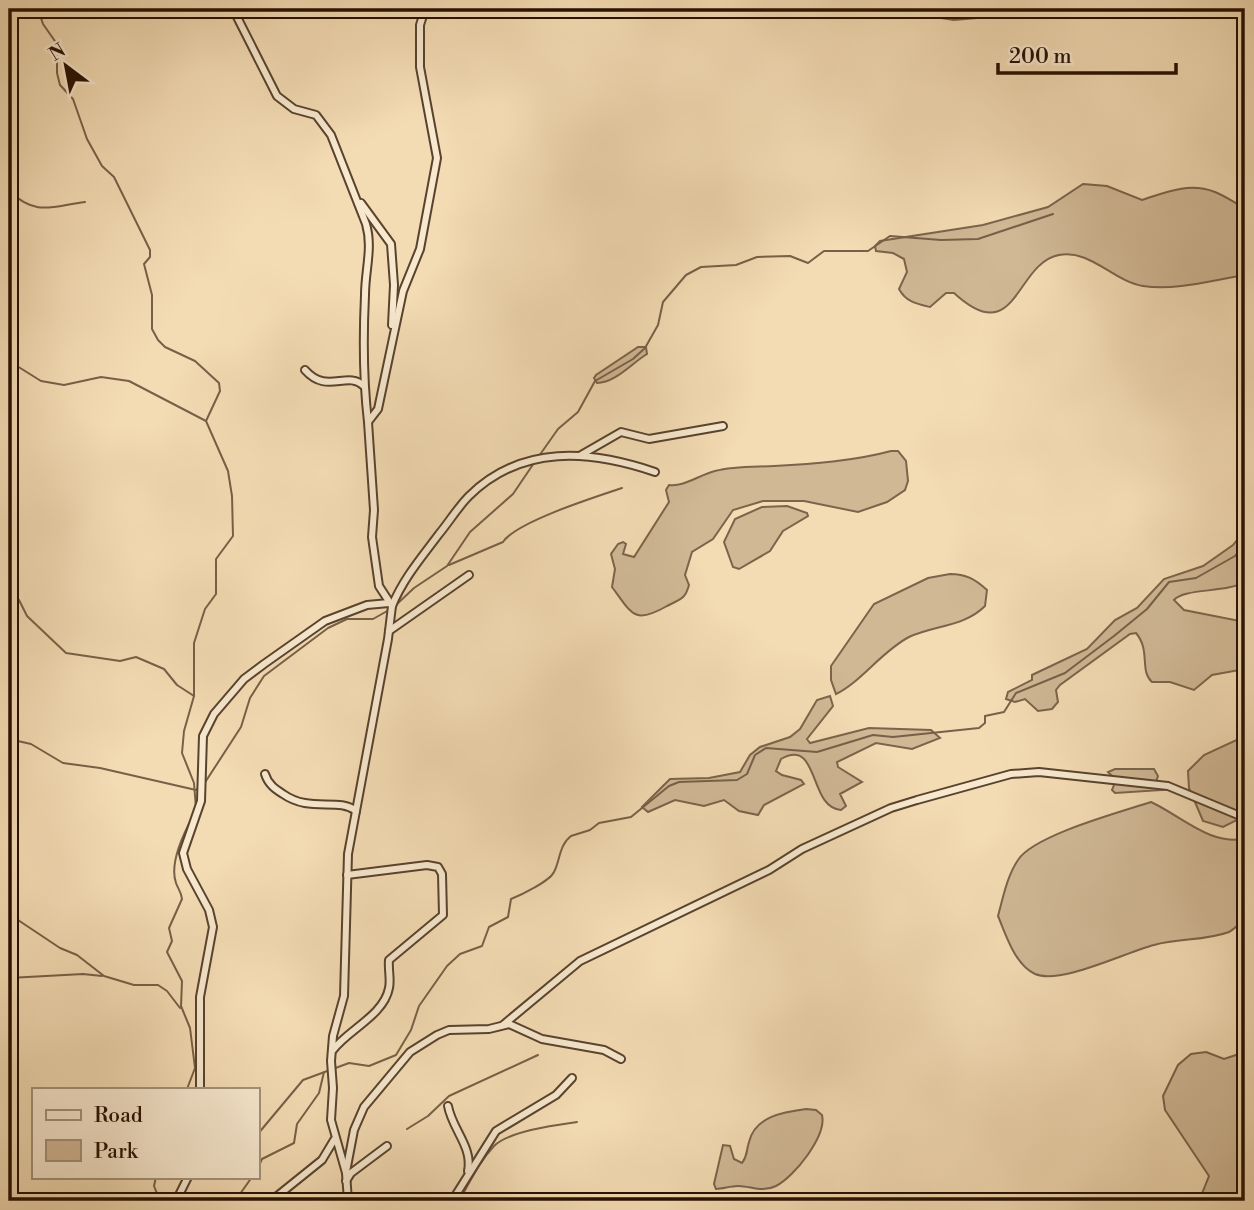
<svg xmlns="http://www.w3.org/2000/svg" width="1254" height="1210" font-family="'Libre Bodoni',serif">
	<rect width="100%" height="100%" fill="#f3dbb3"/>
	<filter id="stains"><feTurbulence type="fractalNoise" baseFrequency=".00286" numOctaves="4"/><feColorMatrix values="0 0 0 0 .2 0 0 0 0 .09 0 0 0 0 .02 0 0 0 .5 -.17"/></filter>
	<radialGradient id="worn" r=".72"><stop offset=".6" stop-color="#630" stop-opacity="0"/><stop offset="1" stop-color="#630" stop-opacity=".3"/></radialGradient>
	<g fill="#d0b895" stroke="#7b644b" stroke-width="2">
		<polygon points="882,9 1082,9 954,20"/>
		<path d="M 1083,184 L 1107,186 L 1142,200 C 1166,192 1189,182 1215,192 C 1225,196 1235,203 1245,208 L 1245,275 C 1213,280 1176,291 1143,286 C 1113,281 1090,249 1059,255 C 1015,263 1017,351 954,293 L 946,293 L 930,307 C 917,304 906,302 899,289 L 907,272 L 904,259 L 893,253 L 876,251 L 875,246 L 880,241 L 983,225 L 1048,207 Z"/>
		<path d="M 638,347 L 646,347 L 647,354 C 632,363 615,383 597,383 L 594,378 L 596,375 Z"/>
		<path d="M 891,451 L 898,451 L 906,461 L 908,481 L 905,490 L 887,502 L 858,512 L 804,501 L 763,501 L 733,510 L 713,539 L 692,552 L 685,575 L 689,585 C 685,600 680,599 667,606 C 634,625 632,614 612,587 L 615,569 L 611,554 L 618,544 L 623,542 L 626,544 L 623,554 L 634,557 L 669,502 L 666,490 L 669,485 C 684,487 699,475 715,471 C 734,466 754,467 774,466 C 812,464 854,461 891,451 Z"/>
		<polygon points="787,506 807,513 808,516 783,531 770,551 739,569 733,567 724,542 735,519 762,507"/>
		<path d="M 1245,530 L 1245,582 C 1226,593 1184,588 1174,600 L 1184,610 L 1245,622 L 1245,669 L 1212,675 L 1194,690 L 1170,682 L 1152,682 C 1139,670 1151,651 1136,633 L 1130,634 L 1060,685 L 1056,690 L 1058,702 L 1052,709 L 1038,711 L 1025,699 L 1015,702 L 1006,699 L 1008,692 L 1032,680 L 1032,675 L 1087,649 L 1115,620 L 1137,608 L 1164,579 L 1203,566 L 1233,545 Z"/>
		<path d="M 950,574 C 966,574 975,579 987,590 L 985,606 C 964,627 935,625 909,637 C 882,651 861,682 836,694 L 831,680 L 831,666 L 874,604 L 928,578 Z"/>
		<path d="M 830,696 L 833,706 L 807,739 L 810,743 L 869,728 L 931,730 L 940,738 L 912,749 L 876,743 L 837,762 L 838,767 L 862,782 L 840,794 L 846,806 L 841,810 C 808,808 820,737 781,759 L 776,771 L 782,775 L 801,780 L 804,784 L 764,805 L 758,815 L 739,811 L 724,800 L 704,806 L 675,800 L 648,812 L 642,807 L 670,779 L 709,778 L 740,772 L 750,755 L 760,747 L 790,737 L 800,729 L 817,700 Z"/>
		<polygon points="1245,736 1245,816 1223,827 1203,821 1189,788 1188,771 1204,755"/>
		<polygon points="1115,769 1154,769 1158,776 1156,782 1163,790 1115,793 1112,790 1116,780 1108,772"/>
		<path d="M 1151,802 C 1183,817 1209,845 1245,839 L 1245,918 C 1240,923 1235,929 1229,932 C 1205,941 1179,938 1154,945 C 1126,952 1061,985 1035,974 C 1015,965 1006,935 998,916 C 1003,898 1007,876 1018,860 C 1034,835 1121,812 1151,802 Z"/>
		<polygon points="1206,1052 1224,1059 1245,1052 1245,1201 1199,1201 1209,1176 1165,1110 1163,1096 1178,1065 1191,1054"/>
		<path d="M 806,1109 L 816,1110 L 822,1115 C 827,1136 794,1177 776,1186 C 762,1193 751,1186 738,1186 C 730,1186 723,1189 716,1189 L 714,1184 L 723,1145 L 730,1146 L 734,1159 L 742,1163 C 748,1155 746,1151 749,1142 C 755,1116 784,1112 806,1109 Z"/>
	</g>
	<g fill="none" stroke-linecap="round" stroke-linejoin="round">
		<g stroke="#776047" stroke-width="2">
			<polyline points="38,9 43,24 57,44 57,73 60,85 73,99 87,139 102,166 114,177 150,250 150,257 144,264 152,295 152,329 158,340 165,347 195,361 219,383 220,391 206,421 228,471 232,496 233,536 216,559 216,594 205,609 194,643 194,696 184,731 182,753 194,783 196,808"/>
			<path d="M 9,191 C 37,217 52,206 85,202"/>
			<polyline points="9,361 41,381 64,385 101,377 129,381 206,421"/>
			<polyline points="539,456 558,429 578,412 595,381 633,359 645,348 658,325 663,302 686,275 701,267 736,265 757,257 790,256 808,263 824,251 868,251 890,236 941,240 978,239 1053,214"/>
			<path d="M 449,565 L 503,542 C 516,522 595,497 622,488"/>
			<polyline points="9,597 19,600 27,616 66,653 120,661 136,657 164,669 177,685 194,696"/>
			<polyline points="396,605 414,588 447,566 470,532 513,494 534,463"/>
			<polyline points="9,739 31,744 63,763 100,768 196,790 200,787"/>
			<polyline points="204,784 241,727 250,698 264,676 328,628 347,619 373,619 389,610"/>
			<polyline points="9,914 60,948 77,955 104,976 134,985 158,985 167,991 180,1008"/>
			<polyline points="9,978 83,974 102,976"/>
			<path d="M 187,1089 L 195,1068 L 190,1028 L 181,1006 L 182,981 L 167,952 L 172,941 L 169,928 L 182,899 C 181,891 178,889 176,883 C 169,863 184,833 193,816"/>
			<polyline points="407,1129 428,1116 449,1096 538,1055"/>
			<path d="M 257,1135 L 303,1080 L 349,1063 L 369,1066 L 396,1055 L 411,1030 L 419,1006 L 447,966 L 460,954 L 482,946 L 489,927 L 508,917 L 511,899 C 521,895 550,881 554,872 C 560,861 559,845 571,836 L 590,830 L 599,823 L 631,817 L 669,786 L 679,782 L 737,780 L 747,774 L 755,755 L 766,748 L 817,752 L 873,735 L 893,737 L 979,728 L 985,723 L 985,716 L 1004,712 L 1016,693 L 1065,673 L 1114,636 L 1147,609 L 1169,582 L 1196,578 L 1235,556 L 1245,545"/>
			<polyline points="257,1170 262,1159 294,1143 297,1124 319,1093 324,1072"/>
			<polyline points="156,1177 154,1186 160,1201"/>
			<polyline points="235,1201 252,1177"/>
			<path d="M 459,1201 C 470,1182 479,1162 494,1146 C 509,1131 556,1125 577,1122"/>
		</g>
		<defs>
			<g id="street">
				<path d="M 233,9 L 277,96 L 294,109 L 316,115 L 331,135 L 366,224 C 373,248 365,270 365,295 C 363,337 363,379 368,422"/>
				<polyline points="361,203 391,244 394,285 392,325"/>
				<path d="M 305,370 C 327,395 347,370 364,386"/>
				<polyline points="581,455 621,432 649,439 723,426"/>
				<path d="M 392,606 C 403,579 421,558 439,534 C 449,522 458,507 469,496 C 522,444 590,450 655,472"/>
				<polyline points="389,631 469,575"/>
				<path d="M 265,774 C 268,784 275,789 283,794 C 310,813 338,797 356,811"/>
				<polyline points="503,1025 580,961 769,870 802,849 891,808 917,800 1011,774 1039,772 1168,786 1245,818"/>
				<path d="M 333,1050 C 348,1030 384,1015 389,988 C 391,980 388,969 389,960 L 443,915 L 442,874 L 438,867 L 427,865 L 347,875"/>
				<polyline points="200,1089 200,997 213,927 209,910 187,869 183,853 201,801 203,736 214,714 244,679 264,664 325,621 367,605 389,603"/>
				<path d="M 448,1106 C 452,1129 473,1147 468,1171"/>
				<polyline points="346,1172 354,1130 364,1107 410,1052 437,1035 449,1030 489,1029 509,1024 542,1039 604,1050 621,1059"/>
				<polyline points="346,1181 351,1173 387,1146"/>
				<polyline points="176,1201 188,1177"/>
				<polyline points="271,1201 322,1160 334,1140"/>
				<polyline points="348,1201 346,1173 331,1120 333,1088 331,1061 333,1036 344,996 348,854 388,639 392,606 379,586 372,537 374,510 368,422 378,409 403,291 420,249 437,158 420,67 420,25 425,9"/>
				<polyline points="452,1201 496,1131 556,1095 572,1078"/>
			</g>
		</defs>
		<use href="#street" stroke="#59432e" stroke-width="10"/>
		<use href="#street" stroke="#f7e8ce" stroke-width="6"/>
	</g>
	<rect width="1254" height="1210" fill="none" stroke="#f3dbb3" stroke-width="35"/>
	<rect x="10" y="10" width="1233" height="1189" fill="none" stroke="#261001" stroke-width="3.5"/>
	<rect x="18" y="18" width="1219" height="1175" fill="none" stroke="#261001" stroke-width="2"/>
	<rect x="32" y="1088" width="228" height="91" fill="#f7e8ce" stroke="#a3927c" stroke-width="2"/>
	<rect x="46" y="1110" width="35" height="10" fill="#f7e8ce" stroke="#a3927c" stroke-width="2"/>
	<text x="94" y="1122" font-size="21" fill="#261001">Road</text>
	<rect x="46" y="1140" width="35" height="21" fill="#d0b895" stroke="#a3927c" stroke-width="2"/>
	<text x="94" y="1158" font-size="21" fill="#261001">Park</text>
	<g transform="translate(66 66) rotate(328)" stroke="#f7e8ce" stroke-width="5" paint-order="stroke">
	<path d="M0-5L12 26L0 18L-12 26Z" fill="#261001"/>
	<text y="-10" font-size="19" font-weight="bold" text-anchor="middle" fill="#261001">N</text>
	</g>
	<path d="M998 63v10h178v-10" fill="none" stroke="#261001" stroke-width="3.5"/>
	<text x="1009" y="63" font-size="21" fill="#261001" stroke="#f7e8ce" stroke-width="5" paint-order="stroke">200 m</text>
	<rect width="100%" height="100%" filter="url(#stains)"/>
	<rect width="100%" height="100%" fill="url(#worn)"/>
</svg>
